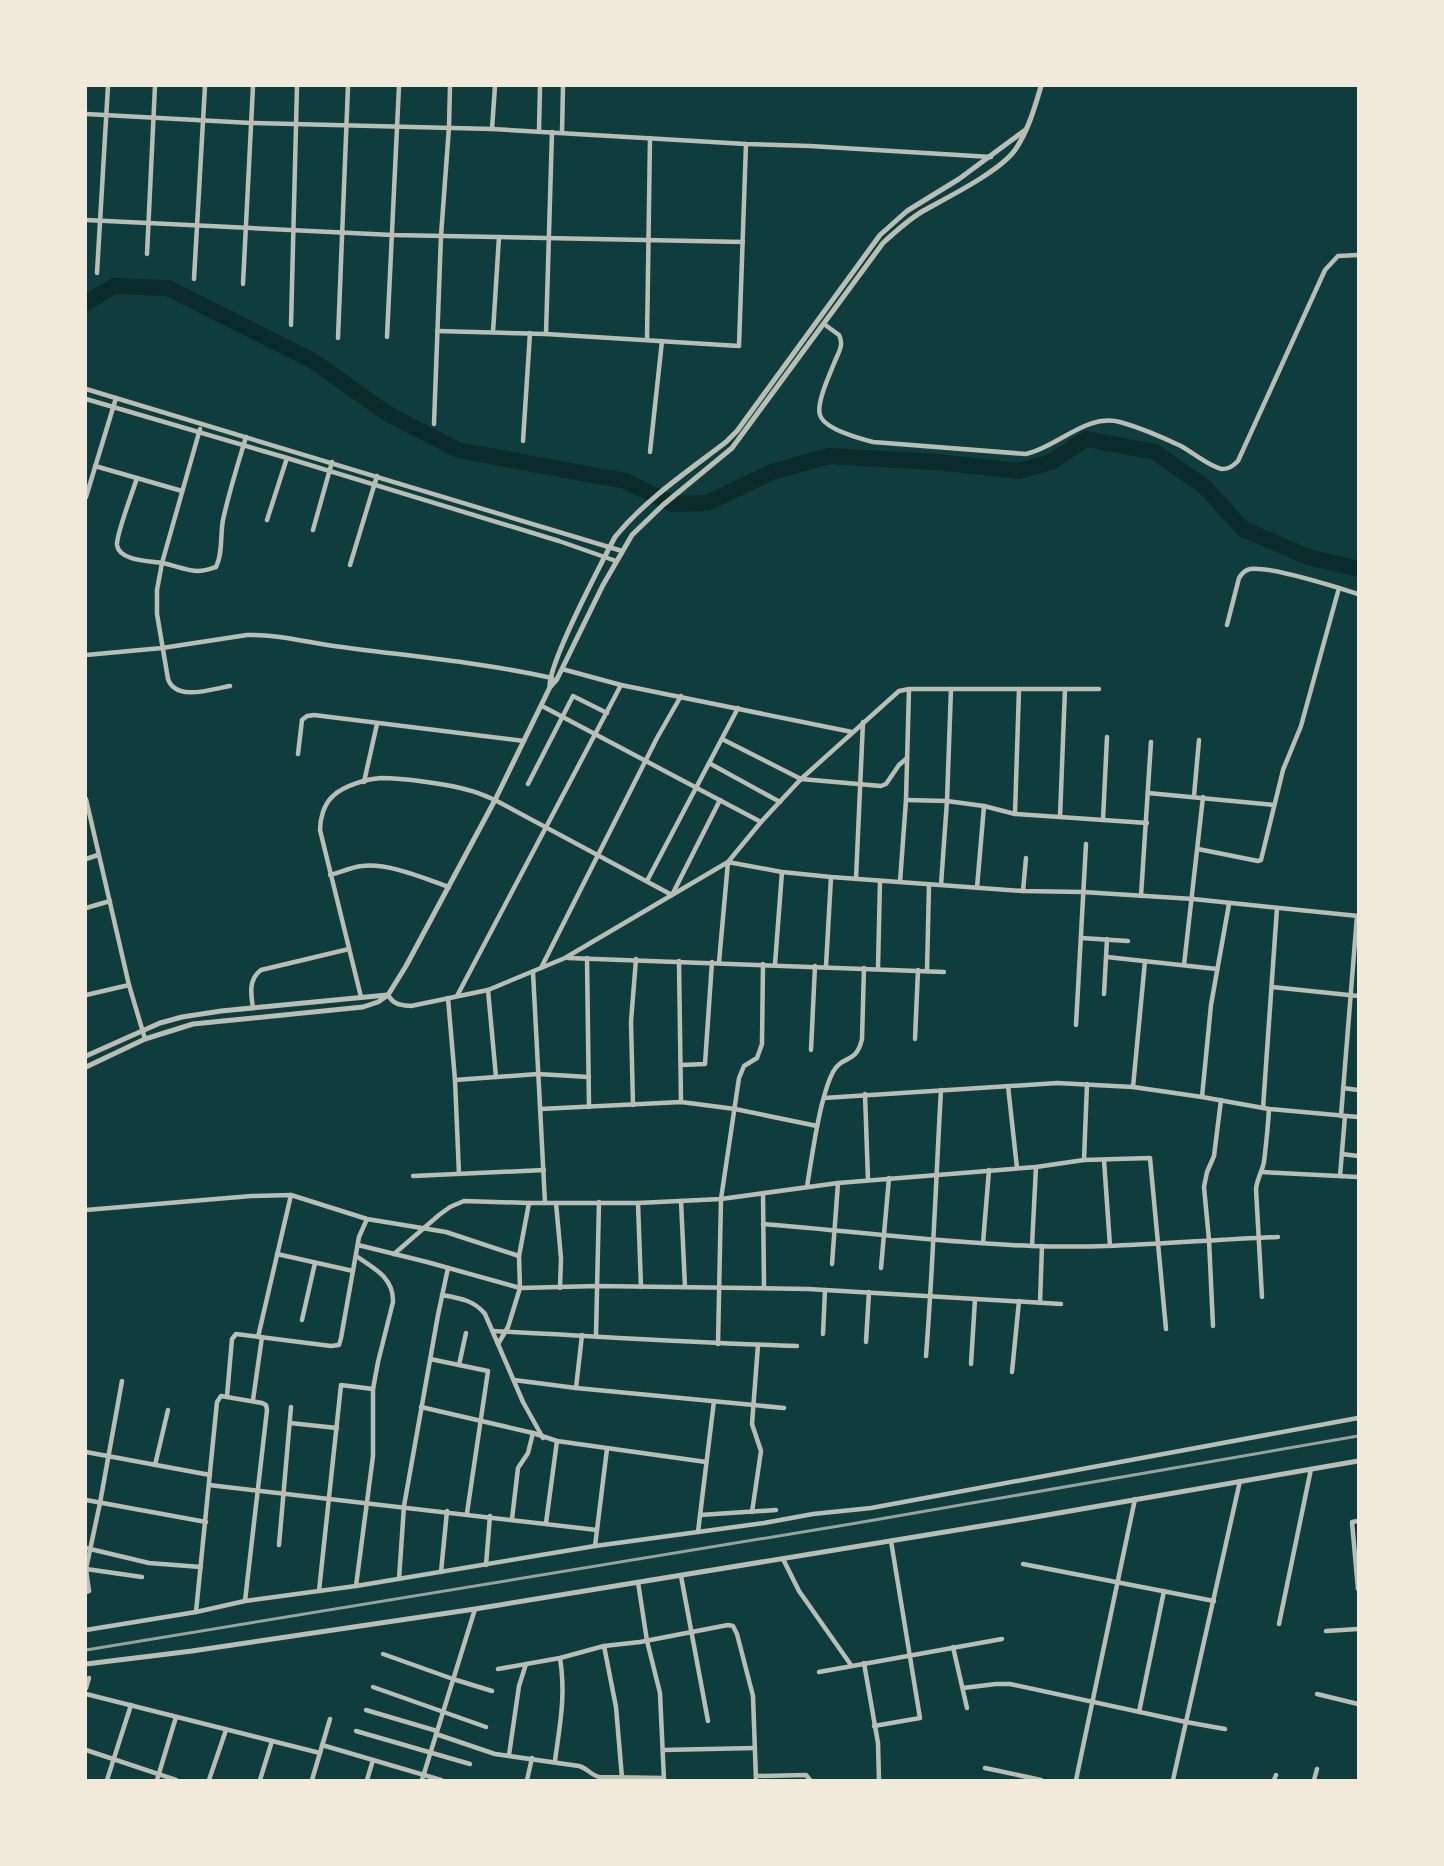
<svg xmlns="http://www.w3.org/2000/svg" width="1444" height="1866" font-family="'Fira Sans',sans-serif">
	<rect width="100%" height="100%" fill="#0f3d3e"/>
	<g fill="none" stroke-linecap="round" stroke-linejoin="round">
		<polyline stroke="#0a2a2b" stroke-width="16" points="86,303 114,286 168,288 313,361 388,414 458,450 625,481 673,504 707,503 772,472 829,456 936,462 1019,471 1051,462 1086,439 1155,452 1206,488 1243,529 1308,557 1358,569"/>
		<g stroke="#b8beb3" stroke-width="4.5">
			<polyline points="86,114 251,123 492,129 746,144 810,146 991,157"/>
			<polyline points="492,129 495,86"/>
			<polyline points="539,131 540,86"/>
			<polyline points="562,133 563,86"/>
			<polyline points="86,220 392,235 743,242"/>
			<polyline points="147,254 155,86"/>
			<polyline points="97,273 108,86"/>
			<polyline points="194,279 205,86"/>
			<polyline points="243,284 253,86"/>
			<path d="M 824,324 L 839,335 C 844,344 839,352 835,361 C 830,374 816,403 820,415 C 824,429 861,439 873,442 L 1026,454 C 1058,447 1086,413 1120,422 C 1141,428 1162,437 1181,446 C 1192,452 1210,467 1222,469 C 1229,469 1233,466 1238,461 L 1325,270 L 1338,256 L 1358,255"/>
			<polyline points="291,325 297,86"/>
			<polyline points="437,331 546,334 739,346 746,144"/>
			<polyline points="493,332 499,237"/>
			<polyline points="546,334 552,132"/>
			<polyline points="387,337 399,86"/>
			<polyline points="338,338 348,86"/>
			<polyline points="647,340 650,138"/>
			<polyline points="86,389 622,551"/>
			<polyline points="86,399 287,458 559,541 616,561"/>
			<polyline points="434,424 441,236 449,127 450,86"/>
			<path d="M 200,429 L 162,563 L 157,590 L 157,614 L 168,679 C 176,702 212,689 230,686"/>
			<polyline points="523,441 530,333"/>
			<polyline points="650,452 662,341"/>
			<polyline points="95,466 182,491"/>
			<path d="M 137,478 C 133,491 116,535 117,545 C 119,561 150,561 162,563 C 174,565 186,571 198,571 C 205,571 210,569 216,567 C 223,553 220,536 223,520 C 229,492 238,464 246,437"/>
			<polyline points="86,497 116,398"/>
			<polyline points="267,520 287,458"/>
			<polyline points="313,530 332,462"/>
			<polyline points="350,565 377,476"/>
			<path d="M 1227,625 L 1239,578 C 1242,573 1245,570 1250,569 C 1271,566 1336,587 1358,594"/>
			<path d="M 86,655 L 162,648 L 247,635 C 277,634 305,642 334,646 C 407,656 480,662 552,678"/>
			<polyline points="562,669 621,685 852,732"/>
			<polyline points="542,706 761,822"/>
			<polyline points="722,739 801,779 881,786 886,784 899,765 907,758"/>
			<polyline points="298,754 302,720 307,716 314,715 524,741"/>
			<polyline points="709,763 780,802"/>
			<polyline points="364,782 377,724"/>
			<polyline points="528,784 573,696 607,713"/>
			<polyline points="1148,793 1274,805"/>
			<polyline points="1194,796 1199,740"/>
			<polyline points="86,799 129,985 145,1039"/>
			<polyline points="906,800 947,801 984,806 1015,814 1147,823"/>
			<polyline points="1015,814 1019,689"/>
			<polyline points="1060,817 1065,689"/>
			<polyline points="1103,820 1107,737"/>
			<polyline points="1198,849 1258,861 1261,860 1283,770 1301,726 1339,588"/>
			<polyline points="86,859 98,855"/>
			<path d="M 330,875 C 341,872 352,867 362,866 C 389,863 423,878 449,887"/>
			<polyline points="856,879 863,722"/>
			<polyline points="647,881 738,708"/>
			<polyline points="900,882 906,800 909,689"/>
			<polyline points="941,885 947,801 951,689"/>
			<polyline points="977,888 984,806"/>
			<polyline points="1023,891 1026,858"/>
			<polyline points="1141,896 1151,742"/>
			<polyline points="86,908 110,901"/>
			<polyline points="1081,938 1128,941"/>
			<polyline points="1107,957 1217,969"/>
			<polyline points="568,958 944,972"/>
			<polyline points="587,958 589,1107"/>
			<polyline points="679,961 681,1102"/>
			<polyline points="719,962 728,862 782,872 831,877 1023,891 1083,892 1193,899 1358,916"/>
			<polyline points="775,964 782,872"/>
			<polyline points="1184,965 1203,797"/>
			<polyline points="826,966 831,877"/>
			<polyline points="541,968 657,738 681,696"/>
			<polyline points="878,968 880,881"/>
			<polyline points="927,971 929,885"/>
			<polyline points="533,972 545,1203"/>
			<polyline points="1272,987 1358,996"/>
			<polyline points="488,990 496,1077"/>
			<polyline points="1104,994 1107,939"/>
			<polyline points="86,995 129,985"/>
			<path d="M 388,995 C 394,1005 400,1005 411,1006 L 488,990 L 565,958 L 728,862 L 761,822 L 801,779 L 899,691 L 909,689 L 1099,689"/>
			<polyline points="457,996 621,685"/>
			<path d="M 361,997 L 320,830 C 320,818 324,804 333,796 C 343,786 366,779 381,778 C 402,778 448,784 468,790 C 477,792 486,796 495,800 L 672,895 L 720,800"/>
			<polyline points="448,998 455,1080 459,1174"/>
			<path d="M 253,1008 C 251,994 248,980 261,970 L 349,949"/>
			<polyline points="1076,1025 1086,844"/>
			<polyline points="915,1039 918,970"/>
			<polyline points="811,1050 815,966"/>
			<polyline points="681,1065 705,1064 712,962"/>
			<polyline points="455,1080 538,1074 589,1077"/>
			<polyline points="1008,1086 1017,1168"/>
			<polyline points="1133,1087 1145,961"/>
			<polyline points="1343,1088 1358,1090"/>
			<polyline points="865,1094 868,1180"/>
			<polyline points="1202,1097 1211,1005 1229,904"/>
			<polyline points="824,1098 1057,1083 1133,1087 1202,1097 1269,1109 1358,1117"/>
			<polyline points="633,1105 631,1022 636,959"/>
			<polyline points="1263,1108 1277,908"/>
			<polyline points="540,1109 681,1102 735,1109 817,1126"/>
			<polyline points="1341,1116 1357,916"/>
			<polyline points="1342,1154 1358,1156"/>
			<polyline points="1084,1160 1087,1084"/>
			<polyline points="1104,1160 1110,1246"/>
			<polyline points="1261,1172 1358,1177"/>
			<polyline points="413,1176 544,1170"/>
			<polyline points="1340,1176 1345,1116"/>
			<path d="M 807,1187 C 811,1161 815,1134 821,1108 C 824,1096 827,1083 833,1072 C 843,1054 856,1065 862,1039 L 864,968"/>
			<polyline points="763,1193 764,1287"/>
			<polyline points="681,1201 685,1287"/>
			<polyline points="556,1203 561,1258 560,1288"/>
			<polyline points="638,1203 641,1287"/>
			<polyline points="86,1210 251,1196 291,1195 367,1219 446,1232 519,1256"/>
			<path d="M 763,1224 C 853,1231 942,1243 1032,1246 C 1114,1249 1196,1240 1278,1237"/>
			<polyline points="983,1243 989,1170"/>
			<polyline points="358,1245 427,1262 520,1288 597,1286 808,1289 1061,1304"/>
			<polyline points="1032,1246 1036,1167"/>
			<polyline points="277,1254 353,1271"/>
			<polyline points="394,1254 439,1215 450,1207 464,1201 529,1203 638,1203 721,1199 838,1183 1036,1167 1084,1160 1150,1158 1166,1329"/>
			<path d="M 356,1256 C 374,1268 394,1278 393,1302 L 378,1362 L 373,1389 L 373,1456 L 356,1586"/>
			<polyline points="832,1264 838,1183"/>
			<polyline points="881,1268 889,1178"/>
			<path d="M 442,1295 C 459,1298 474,1300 485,1314 L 523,1402 L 543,1438"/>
			<path d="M 1262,1297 L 1256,1189 C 1257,1179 1262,1172 1264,1162 C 1266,1145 1268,1127 1269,1109"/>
			<polyline points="1040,1303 1042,1246"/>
			<polyline points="302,1320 315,1263"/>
			<polyline points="1213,1326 1209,1240 1204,1187 1207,1172 1214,1156 1221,1100"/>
			<path d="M 493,1331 C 594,1336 696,1343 797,1346"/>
			<polyline points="823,1334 825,1290"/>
			<polyline points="596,1335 599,1202"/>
			<polyline points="258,1337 291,1195"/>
			<polyline points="866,1342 869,1292"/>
			<polyline points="498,1344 508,1327 520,1288 519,1256 529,1203"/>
			<polyline points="718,1344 721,1199 739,1078 744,1066 757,1058 762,1044 763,964"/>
			<path d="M 926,1356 C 933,1267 936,1178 941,1090"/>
			<polyline points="430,1359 488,1371 467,1513"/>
			<polyline points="971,1364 975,1299"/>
			<polyline points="459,1365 466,1333"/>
			<polyline points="1012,1372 1019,1301"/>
			<polyline points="514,1380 576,1388 784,1408"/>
			<polyline points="576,1388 582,1335"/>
			<polyline points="227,1396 232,1339 236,1334 331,1346 339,1345 341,1338 359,1237 367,1219"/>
			<polyline points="253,1400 262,1337"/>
			<polyline points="421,1407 533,1433 557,1441 706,1462"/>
			<polyline points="290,1423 337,1428"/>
			<polyline points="86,1452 210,1475"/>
			<polyline points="155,1465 168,1410"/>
			<polyline points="209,1485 597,1530"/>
			<polyline points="86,1500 206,1522"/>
			<polyline points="752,1512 761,1451 752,1424 758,1345"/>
			<polyline points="700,1515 776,1510"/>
			<polyline points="512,1519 518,1468 528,1453 533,1433"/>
			<polyline points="1358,1521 1352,1522 1358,1589"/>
			<polyline points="546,1523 557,1441"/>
			<polyline points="698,1532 714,1401"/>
			<polyline points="279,1545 291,1407"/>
			<polyline points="595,1546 607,1449"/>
			<polyline points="86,1548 149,1563 201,1567"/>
			<polyline points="783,1559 799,1591 851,1665"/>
			<polyline points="1023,1564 1214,1601"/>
			<polyline points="486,1565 490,1516"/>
			<polyline points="86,1569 142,1577"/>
			<polyline points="441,1572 447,1511"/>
			<polyline points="681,1576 708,1721"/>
			<polyline points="399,1579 404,1506 438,1315 448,1268"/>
			<polyline points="638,1582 647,1641 660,1693 664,1780"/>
			<polyline points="319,1591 341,1385 373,1389"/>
			<polyline points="86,1592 89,1591 86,1569 100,1503 122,1381"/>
			<polyline points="196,1612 217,1402 221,1396 262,1403 266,1405 267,1410 245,1601"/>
			<polyline points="1279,1624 1311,1469"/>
			<polyline points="86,1630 196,1612 245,1601 356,1586 595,1546 764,1523 813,1514 871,1508 1358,1418"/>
			<polyline points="1326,1631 1358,1629"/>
			<polyline points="604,1646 616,1707 622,1778"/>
			<polyline points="953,1647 967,1708"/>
			<polyline points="383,1654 453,1679 492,1691"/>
			<polyline points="864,1663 878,1743 879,1780"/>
			<polyline points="498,1669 560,1658 604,1646 640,1642 728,1625 733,1626 737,1634 753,1696 756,1780"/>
			<polyline points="819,1672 1002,1639"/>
			<polyline points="373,1687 486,1727"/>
			<polyline points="86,1688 89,1678"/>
			<polyline points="963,1688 996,1684 1010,1684 1186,1722 1225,1729"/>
			<polyline points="86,1694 320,1753"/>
			<polyline points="1317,1694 1358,1704"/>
			<polyline points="366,1710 437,1731"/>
			<polyline points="1139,1712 1164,1591"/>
			<polyline points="874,1726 920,1718 891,1541"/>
			<polyline points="356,1731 470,1764"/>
			<path d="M 436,1734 L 495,1754 L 579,1766 C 587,1768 591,1775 599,1777 L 664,1778"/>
			<polyline points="322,1745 441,1780"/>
			<polyline points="86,1750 176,1780"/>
			<polyline points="663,1750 755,1748"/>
			<polyline points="509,1755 519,1686 526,1664"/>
			<path d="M 555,1761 C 560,1723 566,1696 560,1658"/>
			<polyline points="985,1768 1041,1780"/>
			<polyline points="756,1776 806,1775 810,1780"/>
			<polyline points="107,1780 131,1705"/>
			<polyline points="157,1780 176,1717"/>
			<polyline points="209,1780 226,1730"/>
			<polyline points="260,1780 272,1741"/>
			<polyline points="312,1780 330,1719"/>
			<polyline points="367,1780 373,1760"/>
			<polyline points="422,1780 475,1609"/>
			<polyline points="527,1780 532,1758"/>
			<polyline points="1076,1780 1135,1499"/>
			<polyline points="1173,1780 1240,1481"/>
			<polyline points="1274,1780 1276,1775"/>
			<polyline points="1314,1780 1317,1769"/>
		</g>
		<g stroke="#b8beb3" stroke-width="5">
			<path d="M 550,687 C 547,665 602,562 615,537 C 646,499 687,472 726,442 L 737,431 L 880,235 L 907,211 L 959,179 L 1024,131"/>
			<polyline points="86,1056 160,1023 182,1017 221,1011 387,995"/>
			<path d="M 86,1067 L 145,1039 L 193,1024 L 363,1007 L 378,1002 L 388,995 L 406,966 L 495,800 L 550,687 L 557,679 L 603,585 L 632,535 L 663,505 L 732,448 L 883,243 C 896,231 908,220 923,211 C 948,197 999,172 1015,150 C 1028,131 1035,107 1041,86"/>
			<polyline points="86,1664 192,1651 475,1609 1024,1519 1358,1461"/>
		</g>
		<polyline stroke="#97a49c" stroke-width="3" points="86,1650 857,1523 1358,1436"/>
	</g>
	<rect width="1444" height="1866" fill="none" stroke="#f1e9da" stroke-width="174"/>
</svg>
